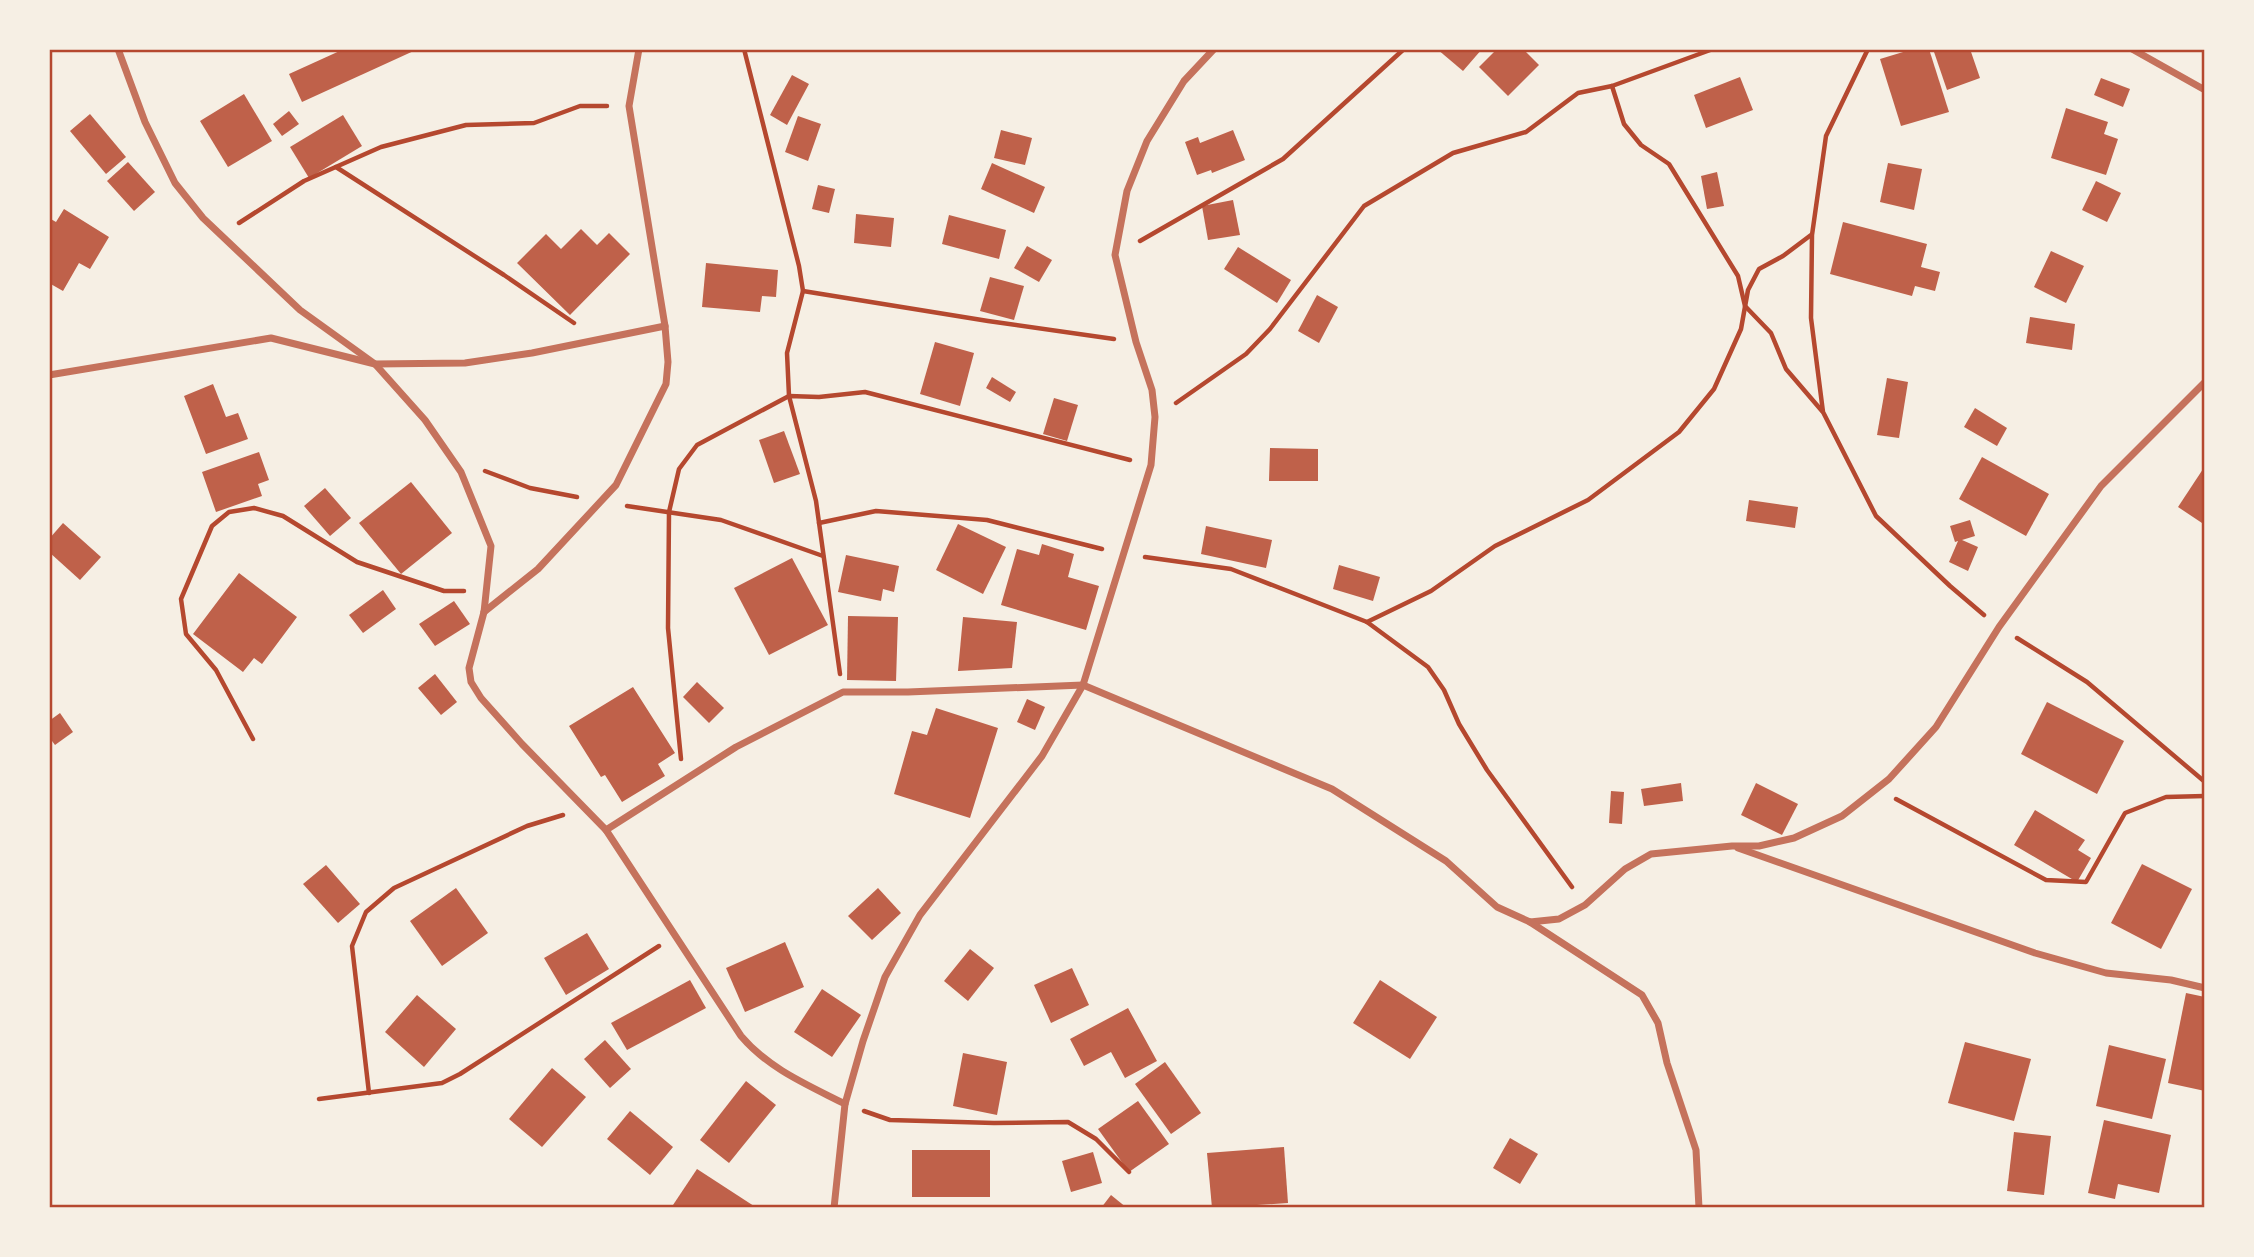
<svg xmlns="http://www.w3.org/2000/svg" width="2254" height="1257" font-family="'PT Sans',sans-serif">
	<rect width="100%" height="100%" fill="#f6efe4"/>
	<g fill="#bf614a">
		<polygon points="344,49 418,49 302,102 289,74"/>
		<polygon points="1437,49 1482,49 1463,71"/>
		<polygon points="1497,49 1523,49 1539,65 1508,96 1479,67"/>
		<polygon points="1913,49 1929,49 1949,112 1901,126 1880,59"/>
		<polygon points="1933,49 1970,49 1980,78 1947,90"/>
		<polygon points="792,75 809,84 787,125 770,115"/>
		<polygon points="1740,77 1753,110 1706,128 1694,95"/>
		<polygon points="2101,78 2130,89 2123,107 2094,95"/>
		<polygon points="244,94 272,141 228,167 200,121"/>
		<polygon points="2066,108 2108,122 2104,134 2118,139 2106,175 2051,158"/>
		<polygon points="289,111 299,124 282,136 273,124"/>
		<polygon points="90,114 126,157 106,174 70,131"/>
		<polygon points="343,115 362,146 309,178 290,147"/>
		<polygon points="798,116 821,124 808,161 785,152"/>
		<polygon points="1001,130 1032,138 1025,165 994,158"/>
		<polygon points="1233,130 1245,160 1212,173 1211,170 1197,175 1185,142 1198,137 1200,143"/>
		<polygon points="128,162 155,192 134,211 107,181"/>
		<polygon points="992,163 1045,187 1034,213 981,189"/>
		<polygon points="1888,163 1922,169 1914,210 1880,202"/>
		<polygon points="1717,172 1724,206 1707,209 1701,176"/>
		<polygon points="2096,181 2121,193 2107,222 2082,210"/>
		<polygon points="818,185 835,189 829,213 812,209"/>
		<polygon points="1233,200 1240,235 1208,240 1202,206"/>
		<polygon points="64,209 109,237 90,269 79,263 63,291 49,283 49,218 56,222"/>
		<polygon points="856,214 894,218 891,247 854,243"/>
		<polygon points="949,215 1006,230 999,259 942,244"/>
		<polygon points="1843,222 1927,244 1921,267 1940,272 1935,291 1915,286 1912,296 1830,274"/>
		<polygon points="581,229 597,245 609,233 630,254 570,315 517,263 546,234 561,249"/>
		<polygon points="1027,246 1052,260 1039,282 1014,268"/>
		<polygon points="1238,247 1291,280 1277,303 1224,269"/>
		<polygon points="2051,251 2084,266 2066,303 2034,287"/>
		<polygon points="706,263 778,270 776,297 762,296 760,312 702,307"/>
		<polygon points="990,277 1024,286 1014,320 980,311"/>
		<polygon points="1317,295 1338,307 1319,343 1298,331"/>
		<polygon points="2030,317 2075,324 2072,350 2026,343"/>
		<polygon points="935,342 974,353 960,406 920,394"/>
		<polygon points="992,377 1016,392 1010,402 986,388"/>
		<polygon points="1887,378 1908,382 1899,438 1877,435"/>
		<polygon points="213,384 226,417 238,413 248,439 206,454 184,396"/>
		<polygon points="1054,398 1078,405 1067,441 1043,434"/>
		<polygon points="1975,408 2007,428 1997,446 1964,427"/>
		<polygon points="784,431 800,474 774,483 759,440"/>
		<polygon points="1270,448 1318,449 1318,481 1269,481"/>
		<polygon points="259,452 269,480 258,484 262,496 216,512 202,472"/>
		<polygon points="1982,457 2049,494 2026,536 1959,499"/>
		<polygon points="2205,466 2205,525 2178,507"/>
		<polygon points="411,482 452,533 401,574 359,523"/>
		<polygon points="325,488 351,518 330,536 304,506"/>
		<polygon points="1749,500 1798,507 1795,528 1746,521"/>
		<polygon points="1970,520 1975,536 1962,540 1978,547 1968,571 1949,562 1958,541 1955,542 1950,526"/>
		<polygon points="63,523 101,557 80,580 49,552 49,539"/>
		<polygon points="958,524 1006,547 983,594 936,570"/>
		<polygon points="1206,526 1272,540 1266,568 1201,554"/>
		<polygon points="1042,544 1074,554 1068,577 1099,586 1086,630 1001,605 1017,549 1039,555"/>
		<polygon points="846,555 899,566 894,592 883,589 881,601 838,592"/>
		<polygon points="792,558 828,625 769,655 734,588"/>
		<polygon points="1339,565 1380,577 1373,601 1333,589"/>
		<polygon points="239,573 297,617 262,664 254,658 243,672 193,634"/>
		<polygon points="383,590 396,609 363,633 349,615"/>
		<polygon points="454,601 470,624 435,646 419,624"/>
		<polygon points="848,616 898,617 896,681 847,680"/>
		<polygon points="963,617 1017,622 1012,668 958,671"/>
		<polygon points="435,674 457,702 441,715 418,688"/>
		<polygon points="697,682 724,708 709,723 683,697"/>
		<polygon points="633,687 675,753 658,764 665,776 622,802 605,775 601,777 569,726"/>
		<polygon points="1027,699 1045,707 1035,730 1017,722"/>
		<polygon points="2047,702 2124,741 2097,794 2021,754"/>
		<polygon points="936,708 998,728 970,818 894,794 912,731 927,735"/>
		<polygon points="60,713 73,732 55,745 49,737 49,721"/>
		<polygon points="1681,783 1683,801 1644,806 1641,789"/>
		<polygon points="1756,783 1798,804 1782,835 1741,815"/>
		<polygon points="1611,791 1624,792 1622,824 1609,823"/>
		<polygon points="2035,810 2085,840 2078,850 2091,858 2077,882 2014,845"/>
		<polygon points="2142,864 2192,889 2161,949 2111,923"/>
		<polygon points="326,865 360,904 338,923 303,884"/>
		<polygon points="456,888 488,933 442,966 410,921"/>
		<polygon points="878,888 901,913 872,940 848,916"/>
		<polygon points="587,933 609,969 566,995 544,958"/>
		<polygon points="785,942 804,987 745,1012 726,968"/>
		<polygon points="970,949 994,968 968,1001 944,981"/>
		<polygon points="1072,968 1089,1005 1051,1023 1034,985"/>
		<polygon points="690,980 706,1008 627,1050 611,1023"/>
		<polygon points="1380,980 1437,1017 1410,1059 1353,1023"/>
		<polygon points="822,989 861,1015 832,1057 794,1032"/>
		<polygon points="2186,993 2205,997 2205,1091 2168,1083"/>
		<polygon points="417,995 456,1029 424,1067 385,1032"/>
		<polygon points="1128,1008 1157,1061 1125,1078 1111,1052 1084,1066 1070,1039"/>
		<polygon points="605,1040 631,1069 610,1088 584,1059"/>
		<polygon points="1965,1042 2031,1059 2014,1121 1948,1103"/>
		<polygon points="2109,1045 2166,1059 2152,1119 2096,1106"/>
		<polygon points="963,1053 1007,1062 997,1115 953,1106"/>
		<polygon points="1165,1062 1201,1113 1171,1134 1135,1084"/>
		<polygon points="552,1068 586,1097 542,1147 509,1119"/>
		<polygon points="746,1081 776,1105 729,1163 700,1140"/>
		<polygon points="1138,1101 1169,1144 1129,1172 1098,1129"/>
		<polygon points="630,1111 673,1147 650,1175 607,1139"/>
		<polygon points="2104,1120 2171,1135 2159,1193 2118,1184 2115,1199 2088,1193"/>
		<polygon points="2014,1132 2051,1136 2044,1195 2007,1191"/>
		<polygon points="1510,1138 1538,1154 1520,1184 1493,1168"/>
		<polygon points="1284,1147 1288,1203 1212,1208 1207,1153"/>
		<rect x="912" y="1150" width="78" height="47"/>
		<polygon points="1093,1152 1102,1183 1071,1192 1062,1161"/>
		<polygon points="697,1169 757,1208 671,1208"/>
		<polygon points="1111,1195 1127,1208 1101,1208"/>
	</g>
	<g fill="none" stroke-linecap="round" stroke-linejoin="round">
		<g stroke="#b5482f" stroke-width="4.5">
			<polyline points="744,49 799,266 803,291 787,353 789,396 816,501 840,674"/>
			<polyline points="1868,49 1826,136 1812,235 1811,318 1823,412 1876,516 1950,586 1984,615"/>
			<polyline points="1612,86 1624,124 1641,145 1669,164 1738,276 1745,306 1771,333 1786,369 1822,411"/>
			<polyline points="336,167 504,275 574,323"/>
			<polyline points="239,223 304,181 381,147 466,125 534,123 580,106 607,106"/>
			<polyline points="1140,241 1283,159 1404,49"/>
			<polyline points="803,291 988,321 1114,339"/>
			<polyline points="1176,403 1246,354 1270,329 1364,206 1453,153 1526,132 1578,93 1612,86 1713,49"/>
			<polyline points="485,471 530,488 577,497"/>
			<polyline points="627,506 721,520 823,556"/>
			<polyline points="819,523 876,511 987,520 1102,549"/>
			<polyline points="1145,557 1231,569 1367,622 1428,667 1444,690 1459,724 1487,770 1572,887"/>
			<polyline points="1367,622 1431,591 1495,546 1588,500 1679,432 1714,389 1741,329 1748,290 1759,269 1783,256 1811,235"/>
			<polyline points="2017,638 2087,682 2205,782"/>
			<polyline points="253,739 216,670 186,634 181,599 212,526 229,512 254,508 283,516 357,562 444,591 464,591"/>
			<polyline points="681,759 668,628 669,512 679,469 697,445 789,396 819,397 865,392 1130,460"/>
			<polyline points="1896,799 2046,880 2086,882 2125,813 2166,797 2205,796"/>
			<polyline points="369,1093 352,946 366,912 394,888 527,826 563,815"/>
			<polyline points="319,1099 442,1083 460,1074 659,946"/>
			<polyline points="864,1111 890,1120 994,1123 1068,1122 1096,1139 1129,1172"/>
		</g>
		<g stroke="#c5725c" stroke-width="7">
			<path d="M 118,49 L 145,122 L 175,183 L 203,218 L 300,310 L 375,364 L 425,420 L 461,472 L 491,546 L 484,612 L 469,668 L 471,682 L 481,698 L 522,744 L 606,830 L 741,1036 C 769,1069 808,1085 845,1104"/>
			<polyline points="2132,49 2205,90"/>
			<polyline points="49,375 271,338 375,364 465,363 532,353 665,326"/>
			<polyline points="484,612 538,569 616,485 666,384 668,362 665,326 629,106 639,49"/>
			<polyline points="606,830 736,747 843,692 908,692 1083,685 1332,789 1446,861 1497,907 1530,922 1559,919 1585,905 1625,869 1651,854 1732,846 1759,846 1794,838 1842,816 1889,779 1936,727 1999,627 2101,486 2205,382"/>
			<polyline points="1738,848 2035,953 2106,973 2171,980 2205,988"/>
			<polyline points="1530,922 1642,995 1658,1023 1667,1063 1696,1150 1699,1208"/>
			<polyline points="834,1208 845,1104 863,1041 885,977 920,915 1042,756 1083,685 1151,465 1155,417 1152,390 1136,342 1115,255 1127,191 1147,141 1184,81 1214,49"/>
		</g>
	</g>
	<rect width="2254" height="1257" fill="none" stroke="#f6efe4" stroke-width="102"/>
	<rect x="51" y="51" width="2152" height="1155" fill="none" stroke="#b5482f" stroke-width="2.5"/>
</svg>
